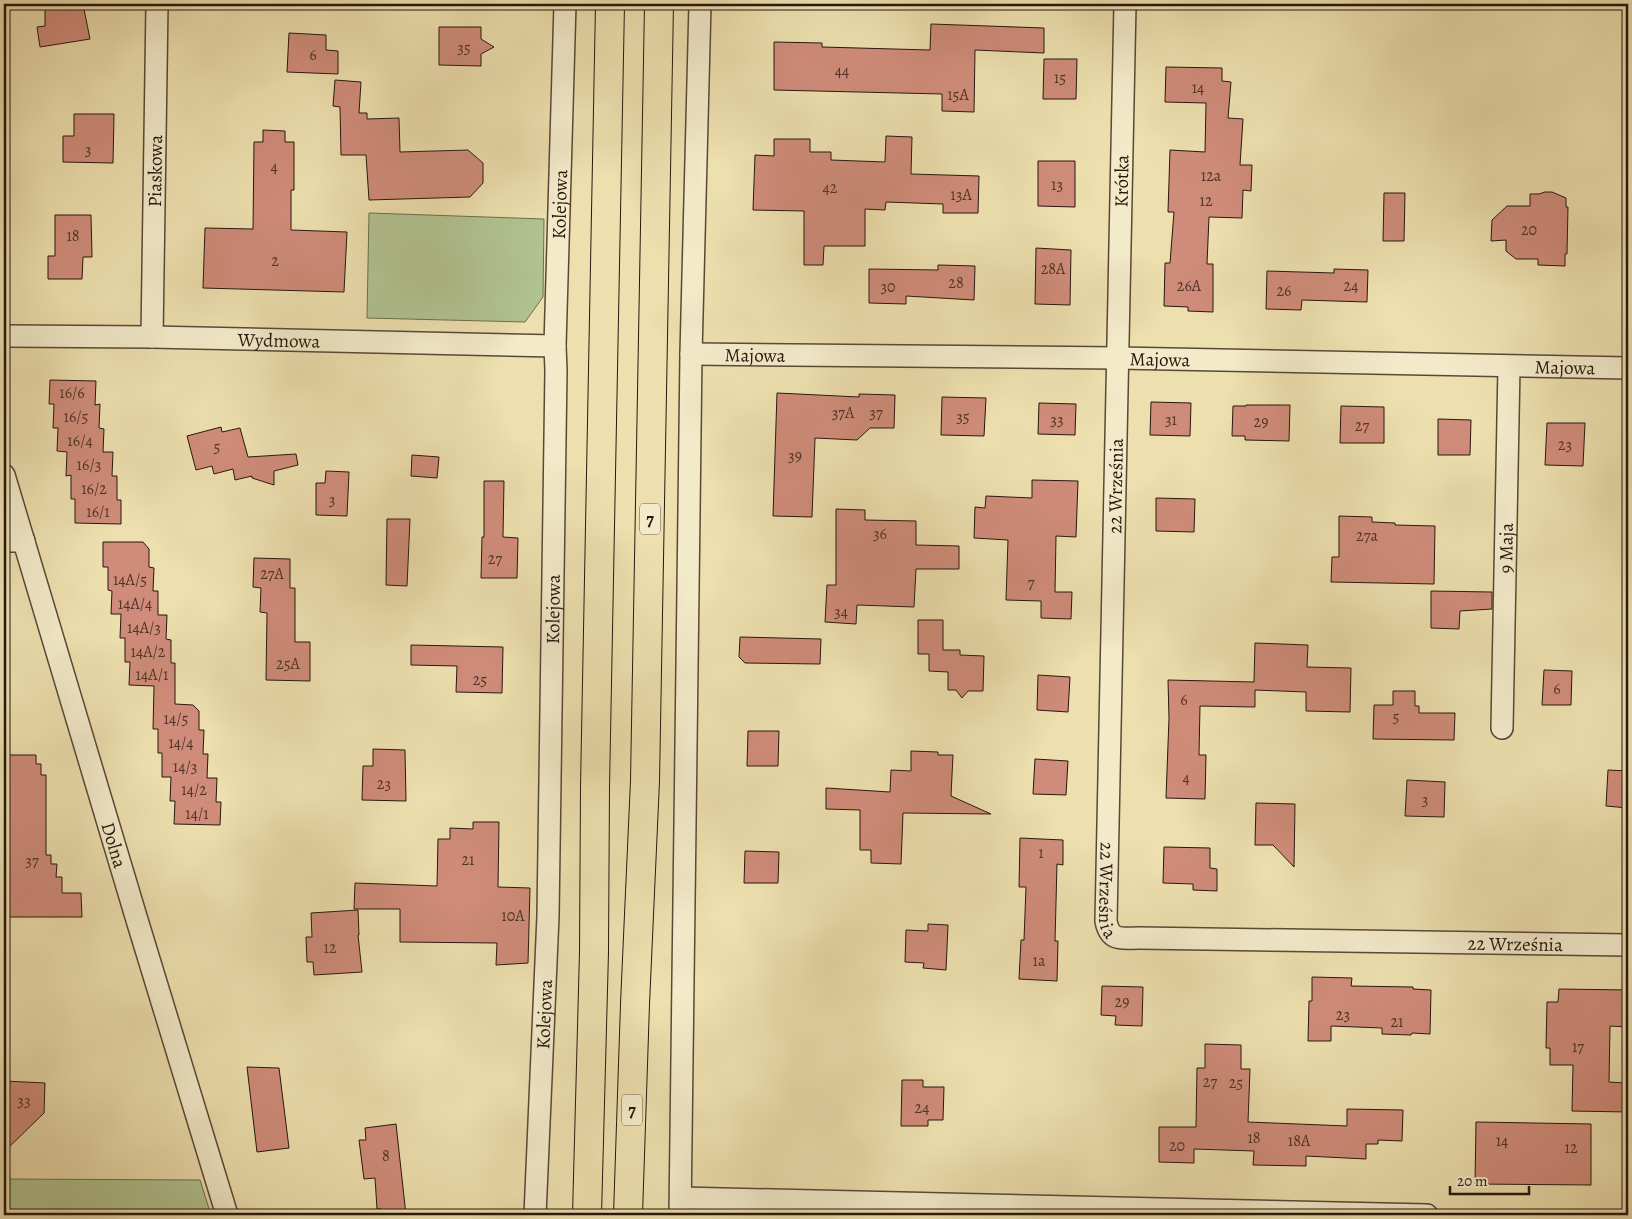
<svg xmlns="http://www.w3.org/2000/svg" width="1632" height="1219" font-family="Alegreya,serif">
	<rect width="100%" height="100%" fill="#eddfae"/>
	<filter id="stains"><feTurbulence type="fractalNoise" baseFrequency=".004" numOctaves="4"/><feColorMatrix values="0 0 0 0 .2 0 0 0 0 .09 0 0 0 0 .02 0 0 0 .5 -.17"/></filter>
	<radialGradient id="worn" r=".72"><stop offset=".6" stop-color="#630" stop-opacity="0"/><stop offset="1" stop-color="#630" stop-opacity=".3"/></radialGradient>
	<g fill="#b1c390" stroke="#6c6d4f">
		<polygon points="369,213 544,219 543,297 525,322 367,318"/>
		<polygon points="4,1179 200,1180 211,1215 4,1215"/>
	</g>
	<g fill="#cf8c7a" stroke="#27170e">
		<polygon points="45,4 83,4 90,39 40,47 37,27 45,26"/>
		<polygon points="931,24 1044,28 1044,53 975,50 974,112 942,111 942,94 774,90 774,42 822,43 822,47 930,50"/>
		<polygon points="439,27 481,27 481,39 494,47 481,54 481,66 439,65"/>
		<polygon points="289,33 326,35 326,50 338,51 338,74 287,72"/>
		<polygon points="1044,59 1077,59 1076,99 1043,99"/>
		<polygon points="1166,67 1222,68 1222,81 1231,82 1228,118 1243,119 1240,165 1252,165 1251,191 1243,190 1242,218 1209,217 1207,264 1213,264 1213,312 1188,311 1188,307 1164,306 1165,263 1170,263 1174,212 1168,212 1170,150 1205,152 1206,103 1165,102"/>
		<polygon points="335,80 361,82 359,113 367,113 367,119 399,118 400,152 468,150 483,163 483,183 470,197 369,200 366,155 341,155 340,107 333,106"/>
		<polygon points="74,114 114,114 113,163 63,162 63,136 74,136"/>
		<polygon points="263,130 285,131 285,142 294,142 294,190 291,190 291,230 347,232 344,292 203,288 205,228 253,229 254,142 263,142"/>
		<polygon points="886,136 912,137 911,174 979,176 978,213 943,213 943,204 886,202 885,210 865,209 865,246 824,246 823,265 804,265 804,211 753,210 755,155 774,156 774,139 810,139 810,152 831,152 831,160 885,162"/>
		<polygon points="1038,161 1075,161 1075,207 1038,206"/>
		<polygon points="1545,192 1552,192 1566,198 1566,207 1568,207 1567,254 1565,254 1565,266 1538,265 1538,259 1516,259 1506,251 1506,240 1491,241 1492,220 1507,206 1530,206 1530,194 1539,194"/>
		<polygon points="1384,193 1405,193 1404,241 1383,241"/>
		<polygon points="55,215 91,215 92,257 83,257 82,279 48,279 48,256 55,256"/>
		<polygon points="1036,248 1071,250 1070,305 1035,304"/>
		<polygon points="938,265 975,266 974,300 906,296 906,304 869,303 869,269 938,270"/>
		<polygon points="1334,269 1368,270 1367,302 1302,300 1301,310 1266,309 1267,271 1334,273"/>
		<polygon points="50,380 96,381 95,405 100,404 99,428 104,429 103,452 113,452 112,476 117,476 117,500 121,500 121,524 75,523 75,499 71,499 71,475 66,476 67,452 57,451 58,428 53,428 54,404 49,404"/>
		<polygon points="777,393 859,397 859,394 895,395 894,428 870,428 857,440 815,438 812,517 773,516"/>
		<polygon points="942,397 986,398 984,436 941,435"/>
		<polygon points="1151,402 1191,403 1190,436 1150,435"/>
		<polygon points="1039,403 1076,404 1075,435 1038,434"/>
		<polygon points="1246,405 1290,405 1289,441 1245,440 1245,436 1232,436 1233,406 1246,406"/>
		<polygon points="1341,406 1384,407 1384,443 1340,443"/>
		<polygon points="1438,419 1471,420 1470,455 1438,455"/>
		<polygon points="1547,423 1585,423 1583,466 1545,465"/>
		<polygon points="221,427 222,432 240,428 248,457 296,454 298,465 274,471 274,485 252,478 252,476 235,480 233,469 214,474 212,466 196,470 187,436"/>
		<polygon points="412,455 439,457 437,478 411,476"/>
		<polygon points="326,471 349,472 347,516 316,515 316,483 325,483"/>
		<polygon points="1032,480 1078,481 1076,537 1056,536 1055,592 1072,592 1071,619 1041,618 1041,601 1006,600 1008,540 974,538 975,507 985,508 986,496 1032,498"/>
		<polygon points="484,481 504,481 503,537 518,538 517,578 481,578 482,537 484,537"/>
		<polygon points="1156,498 1195,499 1194,532 1156,531"/>
		<polygon points="836,509 865,510 865,520 916,521 916,545 959,546 959,569 916,569 914,607 857,605 856,624 825,622 827,585 836,585"/>
		<polygon points="1339,516 1372,517 1372,522 1395,523 1395,525 1435,526 1434,584 1331,582 1332,557 1339,557"/>
		<polygon points="387,519 410,519 407,586 386,585"/>
		<polygon points="103,542 143,542 149,549 149,567 154,568 153,591 158,591 158,615 167,615 166,639 171,640 171,663 175,663 175,704 193,705 199,711 199,730 204,730 203,754 208,754 207,778 217,778 216,802 221,802 220,825 174,824 175,801 170,801 171,777 162,777 162,753 158,753 158,729 153,729 154,686 129,685 130,662 125,662 125,638 120,638 121,614 111,614 112,591 108,590 108,567 103,567"/>
		<polygon points="254,558 290,559 290,588 295,588 295,642 310,642 310,681 266,680 267,613 260,612 261,588 253,587"/>
		<polygon points="1431,591 1492,592 1492,609 1460,611 1459,629 1431,628"/>
		<polygon points="918,620 943,620 943,650 960,650 960,655 984,656 983,691 968,691 962,698 956,690 948,690 948,672 929,671 929,654 918,654"/>
		<polygon points="740,637 821,639 820,664 745,663 739,657"/>
		<polygon points="1255,643 1308,645 1307,667 1351,668 1350,712 1306,711 1306,692 1255,690 1255,707 1200,706 1199,755 1206,755 1205,799 1166,798 1169,718 1168,680 1254,682"/>
		<polygon points="411,645 503,647 502,693 456,692 457,666 411,665"/>
		<polygon points="1544,670 1572,671 1571,705 1542,705"/>
		<polygon points="1038,675 1070,677 1068,712 1037,710"/>
		<polygon points="1393,691 1415,691 1415,706 1419,706 1419,713 1455,713 1454,740 1373,739 1374,705 1393,705"/>
		<polygon points="748,731 779,731 778,766 747,766"/>
		<polygon points="373,749 405,750 406,801 362,800 363,766 373,766"/>
		<polygon points="911,751 938,752 938,755 953,755 951,796 991,814 903,813 901,864 871,863 871,850 860,850 860,810 826,809 826,788 890,792 891,770 911,771"/>
		<polygon points="4,755 36,755 36,764 41,764 41,775 46,775 46,855 51,855 51,864 57,864 56,877 62,877 62,893 81,893 82,917 4,917"/>
		<polygon points="1035,759 1068,761 1066,795 1033,794"/>
		<polygon points="1608,770 1628,771 1628,808 1606,806"/>
		<polygon points="1407,780 1445,782 1444,817 1405,816"/>
		<polygon points="1256,803 1295,804 1294,867 1273,845 1255,845"/>
		<polygon points="473,822 499,822 498,887 530,888 528,963 496,965 497,943 400,942 400,909 354,909 355,883 437,886 438,839 450,839 450,828 473,829"/>
		<polygon points="1020,838 1063,840 1063,865 1057,864 1055,941 1058,941 1057,981 1019,979 1021,940 1024,940 1026,887 1019,887"/>
		<polygon points="1164,847 1210,848 1210,868 1217,869 1217,891 1193,890 1193,884 1163,883"/>
		<polygon points="745,851 779,852 778,883 744,883"/>
		<polygon points="358,910 359,935 358,935 362,972 314,975 313,962 307,962 306,937 312,937 311,913"/>
		<polygon points="928,924 948,925 946,970 923,968 924,963 905,962 906,930 928,931"/>
		<polygon points="1312,977 1352,978 1351,986 1413,987 1413,989 1431,990 1430,1034 1412,1033 1411,1035 1382,1034 1382,1028 1331,1026 1331,1041 1308,1041 1309,1001 1312,1001"/>
		<polygon points="1102,986 1143,987 1142,1026 1115,1025 1116,1016 1101,1015"/>
		<polygon points="1559,989 1628,990 1628,1027 1610,1026 1609,1082 1625,1083 1625,1093 1628,1093 1628,1112 1572,1111 1573,1065 1550,1065 1550,1048 1546,1048 1547,1002 1558,1002"/>
		<polygon points="1205,1044 1241,1045 1241,1069 1250,1069 1248,1122 1347,1126 1347,1109 1403,1110 1402,1141 1378,1140 1378,1144 1366,1144 1366,1159 1306,1156 1306,1166 1253,1165 1254,1151 1194,1149 1194,1163 1159,1162 1159,1127 1196,1127 1197,1068 1205,1068"/>
		<polygon points="247,1067 279,1068 289,1148 257,1152"/>
		<polygon points="902,1080 923,1080 923,1087 944,1087 943,1120 928,1120 928,1126 901,1126"/>
		<polygon points="4,1081 45,1083 44,1113 4,1152"/>
		<polygon points="1476,1122 1591,1124 1591,1185 1475,1184"/>
		<polygon points="396,1124 406,1215 381,1215 381,1209 377,1209 375,1178 364,1179 359,1140 366,1140 365,1128"/>
	</g>
	<g fill="none" stroke-linecap="round" stroke-linejoin="round">
		<defs>
			<g id="street">
				<path id="s1" d="M 1125,4 L 1106,921 C 1110,942 1122,938 1139,938 L 1628,945"/>
				<path id="s2" d="M 4,336 L 152,337 L 555,346"/>
				<path id="s3" d="M 152,337 L 157,4"/>
				<path id="s4" d="M 691,354 L 1118,358 L 1628,368"/>
				<path id="s5" d="M 4,475 L 137,920 L 227,1215"/>
				<polyline points="4,541 24,541"/>
				<path id="s6" d="M 1502,728 L 1509,367"/>
				<polyline points="681,1198 1427,1215"/>
				<path id="s7" d="M 535,1215 L 548,916 L 556,370 L 555,346 L 565,4"/>
				<polyline points="680,1215 691,354 700,4"/>
			</g>
			<g id="highway">
				<polyline points="587,1215 594,952 595,787 610,4"/>
				<polyline points="628,1215 635,1004 645,781 659,4"/>
			</g>
		</defs>
		<use href="#street" stroke="#584936" stroke-width="24"/>
		<use href="#highway" stroke="#27170e" stroke-width="30"/>
		<use href="#street" stroke="#f3eaca" stroke-width="21"/>
		<use href="#highway" stroke="#eddfae" stroke-width="28"/>
	</g>
	<g text-anchor="middle" stroke-width="5" stroke-linejoin="round" paint-order="stroke">
		<g font-size="16" fill="#513429">
			<text x="464" y="53">35</text>
			<text x="313" y="60">6</text>
			<text x="842" y="76">44</text>
			<text x="1060" y="83">15</text>
			<text x="1198" y="93">14</text>
			<text x="958" y="100">15A</text>
			<text x="88" y="155">3</text>
			<text x="274" y="172">4</text>
			<text x="1211" y="181">12a</text>
			<text x="1057" y="190">13</text>
			<text x="830" y="193">42</text>
			<text x="961" y="200">13A</text>
			<text x="1206" y="206">12</text>
			<text x="1529" y="235">20</text>
			<text x="73" y="241">18</text>
			<text x="275" y="266">2</text>
			<text x="1053" y="274">28A</text>
			<text x="956" y="288">28</text>
			<text x="1189" y="291">26A</text>
			<text x="1351" y="291">24</text>
			<text x="888" y="292">30</text>
			<text x="1284" y="296">26</text>
			<text x="72" y="398">16/6</text>
			<text x="843" y="418">37A</text>
			<text x="876" y="418">37</text>
			<text x="76" y="422">16/5</text>
			<text x="963" y="422">35</text>
			<text x="1057" y="425">33</text>
			<text x="1171" y="425">31</text>
			<text x="1261" y="427">29</text>
			<text x="1362" y="431">27</text>
			<text x="80" y="446">16/4</text>
			<text x="1565" y="450">23</text>
			<text x="217" y="452">5</text>
			<text x="795" y="461">39</text>
			<text x="89" y="470">16/3</text>
			<text x="94" y="494">16/2</text>
			<text x="332" y="505">3</text>
			<text x="98" y="517">16/1</text>
			<text x="880" y="539">36</text>
			<text x="1367" y="541">27a</text>
			<text x="495" y="564">27</text>
			<text x="272" y="579">27A</text>
			<text x="130" y="585">14A/5</text>
			<text x="1031" y="588">7</text>
			<text x="135" y="609">14A/4</text>
			<text x="841" y="617">34</text>
			<text x="144" y="633">14A/3</text>
			<text x="148" y="657">14A/2</text>
			<text x="288" y="669">25A</text>
			<text x="152" y="680">14A/1</text>
			<text x="480" y="685">25</text>
			<text x="1557" y="694">6</text>
			<text x="1184" y="705">6</text>
			<text x="1396" y="722">5</text>
			<text x="176" y="724">14/5</text>
			<text x="181" y="748">14/4</text>
			<text x="185" y="772">14/3</text>
			<text x="1186" y="783">4</text>
			<text x="384" y="789">23</text>
			<text x="194" y="795">14/2</text>
			<text x="1425" y="805">3</text>
			<text x="197" y="819">14/1</text>
			<text x="1041" y="858">1</text>
			<text x="468" y="865">21</text>
			<text x="32" y="866">37</text>
			<text x="513" y="921">10A</text>
			<text x="330" y="953">12</text>
			<text x="1039" y="966">1a</text>
			<text x="1122" y="1007">29</text>
			<text x="1343" y="1020">23</text>
			<text x="1397" y="1027">21</text>
			<text x="1578" y="1052">17</text>
			<text x="1210" y="1087">27</text>
			<text x="1236" y="1088">25</text>
			<text x="24" y="1106">33</text>
			<text x="922" y="1113">24</text>
			<text x="1254" y="1143">18</text>
			<text x="1299" y="1146">18A</text>
			<text x="1502" y="1146">14</text>
			<text x="1177" y="1151">20</text>
			<text x="1571" y="1153">12</text>
			<text x="386" y="1161">8</text>
		</g>
		<g fill="#f3eaca" stroke="#645646" stroke-width="1">
			<rect x="640" y="503.5" width="20" height="31" rx="4"/>
			<rect x="622" y="1094.5" width="20" height="31" rx="4"/>
		</g>
		<g font-size="18" font-weight="bold" fill="#27170e">
			<text x="650" y="525">7</text>
			<text x="632" y="1116">7</text>
		</g>
		<g font-size="19" fill="#27170e" stroke="#f3eaca">
			<text dy="7" stroke="none"><textPath href="#s3" startOffset="166">Piaskowa</textPath></text>
			<text transform="translate(1121 181) rotate(-89)" y="7">Krótka</text>
			<text dy="7" stroke="none"><textPath href="#s7" startOffset="1011">Kolejowa</textPath></text>
			<text dy="7" stroke="none"><textPath href="#s2" startOffset="275">Wydmowa</textPath></text>
			<text dy="7" stroke="none"><textPath href="#s4" startOffset="64">Majowa</textPath></text>
			<text dy="7" stroke="none"><textPath href="#s4" startOffset="469">Majowa</textPath></text>
			<text dy="7" stroke="none"><textPath href="#s4" startOffset="874">Majowa</textPath></text>
			<text transform="translate(1115 486) rotate(-89)" y="7">22 Września</text>
			<text dy="7" stroke="none"><textPath href="#s6" startOffset="180">9 Maja</textPath></text>
			<text dy="7" stroke="none"><textPath href="#s7" startOffset="606">Kolejowa</textPath></text>
			<text dy="7" stroke="none"><textPath href="#s5" startOffset="386">Dolna</textPath></text>
			<text dy="7" stroke="none"><textPath href="#s1" startOffset="886">22 Września</textPath></text>
			<text dy="7" stroke="none"><textPath href="#s1" startOffset="1336">22 Września</textPath></text>
			<text dy="7" stroke="none"><textPath href="#s7" startOffset="201">Kolejowa</textPath></text>
		</g>
	</g>
	<rect width="1632" height="1219" fill="none" stroke="#eddfae" stroke-width="20"/>
	<rect x="5" y="5" width="1622" height="1209" fill="none" stroke="#27170e" stroke-width="2.5"/>
	<rect x="10" y="10" width="1612" height="1199" fill="none" stroke="#27170e"/>
	<path d="M1450 1186v8h79v-8" fill="none" stroke="#27170e" stroke-width="2.5"/>
	<text x="1457" y="1186" font-size="15" fill="#27170e" stroke="#f3eaca" stroke-width="4" paint-order="stroke">20 m</text>
	<rect width="100%" height="100%" filter="url(#stains)"/>
	<rect width="100%" height="100%" fill="url(#worn)"/>
</svg>
